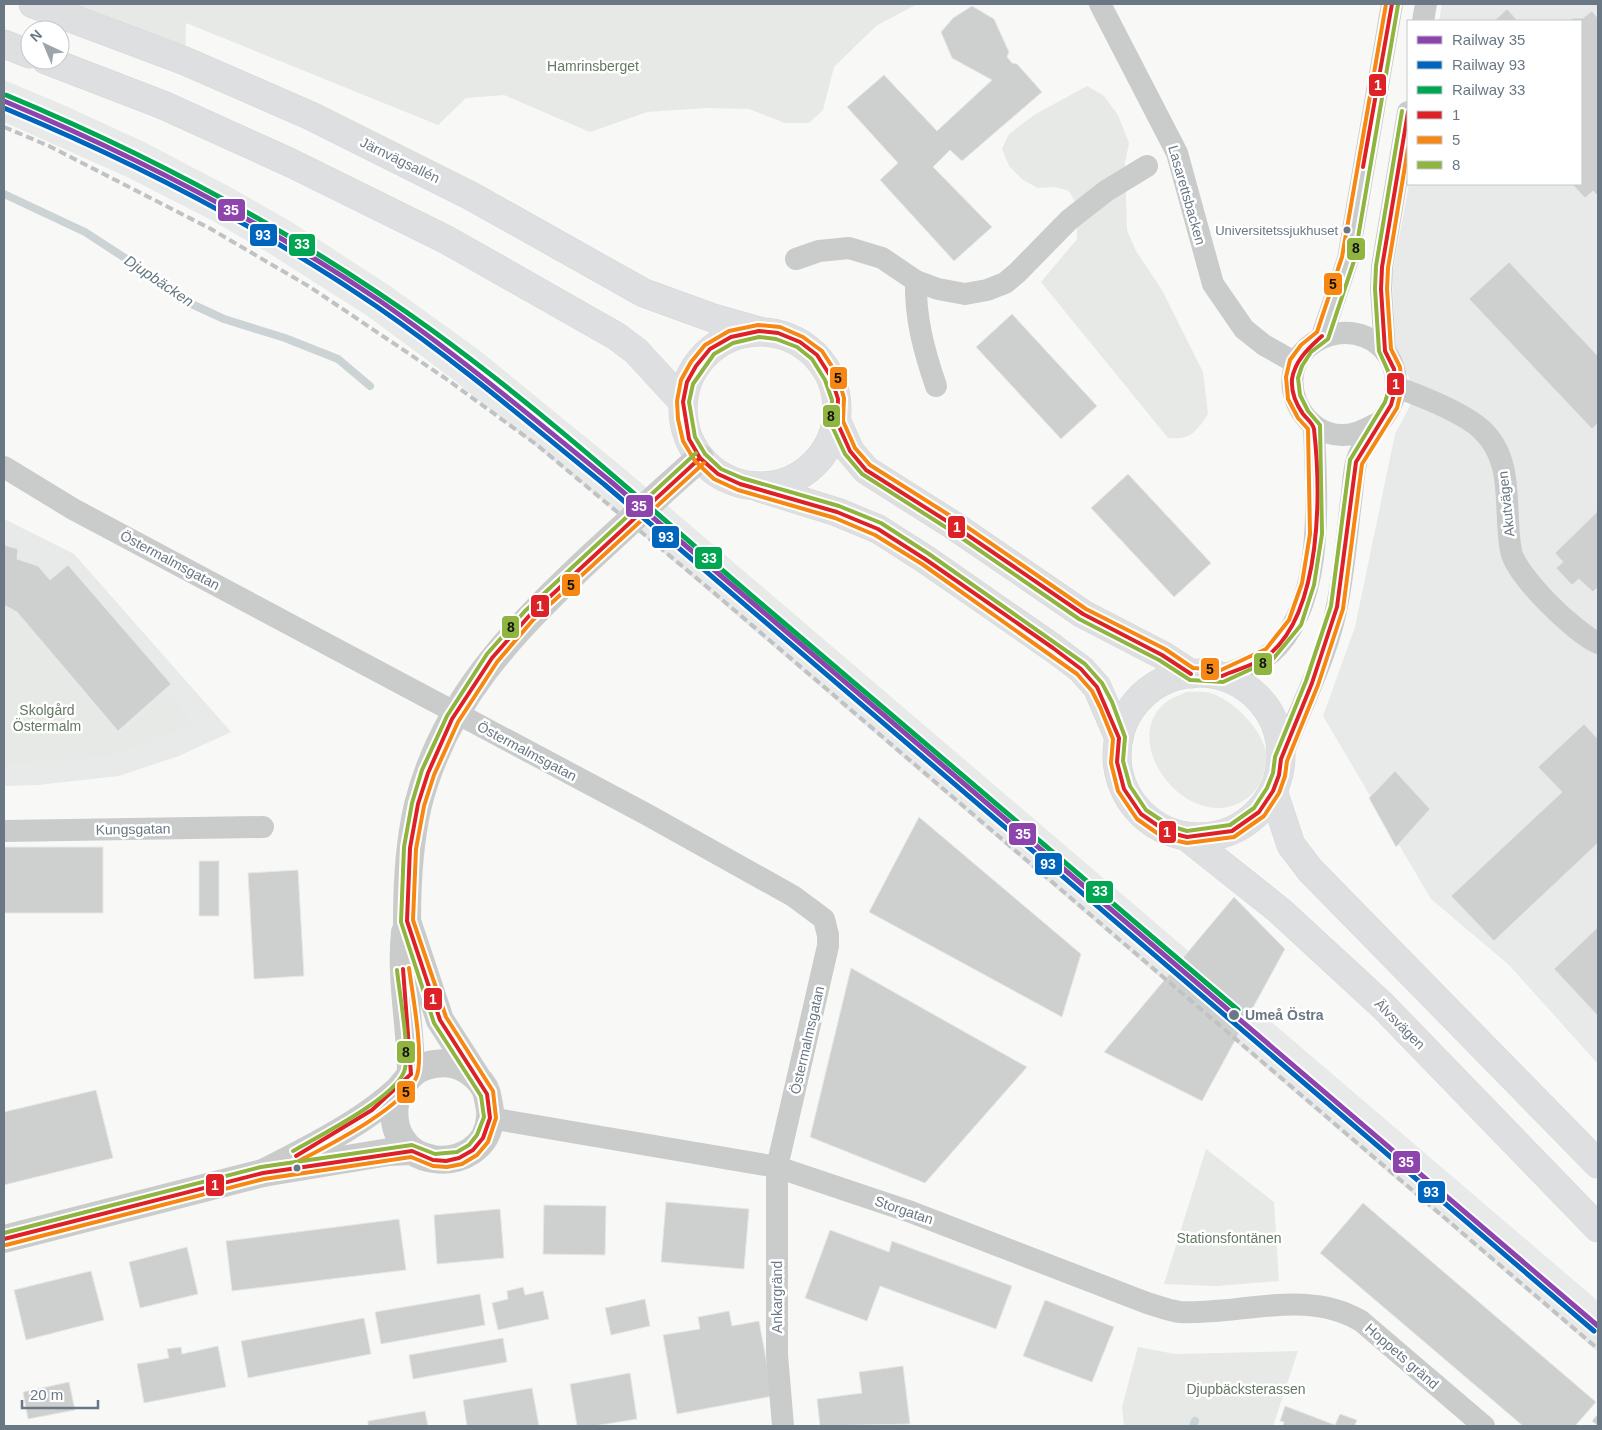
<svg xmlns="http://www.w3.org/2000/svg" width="1602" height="1430" font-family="Arial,sans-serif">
	<rect width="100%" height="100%" fill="#f8f8f7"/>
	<g fill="#e8e9e9">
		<polygon points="1442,4 1598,4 1598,1064 1509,965 1431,899 1323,716 1355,627 1395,434 1410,406 1409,378 1396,352 1392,276 1409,184 1581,184 1581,21 1439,21"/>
		<polygon points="4,80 66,106 146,143 232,188 290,221 390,286 479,350 621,466 1598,1301 1598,1352 596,495 455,381 369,317 270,254 213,221 129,178 4,122"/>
		<polygon points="4,519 74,554 231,732 179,756 119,776 38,785 4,786"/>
	</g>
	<g fill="#e6e9e5">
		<polygon points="22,4 917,4 876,26 834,67 823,110 809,123 785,123 749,109 706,108 647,112 590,132 504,95 466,98 438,125 186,23 185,61"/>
		<path d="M 1087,86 L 1104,96 L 1118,115 L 1129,143 L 1125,163 L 1127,230 L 1136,251 L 1162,290 L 1203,372 L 1208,414 C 1196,432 1191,440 1168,438 L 1041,282 L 1077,239 L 1076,203 L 1069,191 L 1055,187 L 1038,188 L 1023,180 L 1009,166 L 1002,149 L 1009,134 L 1034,115 Z"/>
		<polygon points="4,610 20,623 121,736 168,693 193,724 109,756 4,764"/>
		<path d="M 1186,692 C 1194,692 1205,691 1213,694 C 1235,702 1260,728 1266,751 C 1268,761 1264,772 1261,781 C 1256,792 1248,799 1237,804 C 1181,828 1116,736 1169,700 C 1174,697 1181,695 1186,692 Z"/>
		<polygon points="1206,1149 1274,1202 1279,1281 1217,1286 1164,1284"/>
		<polygon points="1138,1347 1175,1354 1298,1351 1273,1426 1124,1426 1122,1407"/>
	</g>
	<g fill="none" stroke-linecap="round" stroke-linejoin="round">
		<g stroke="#cbd3d5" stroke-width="8">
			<polyline points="4,194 85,232 148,273 185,301 224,319 285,338 338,359 370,386"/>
			<polyline points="1193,1426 1195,1421"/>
		</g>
	</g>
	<g fill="#ced0d0" stroke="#e7e7e6">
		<polygon points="972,6 994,19 1009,52 1007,57 1012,63 1017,64 1042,92 962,161 950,150 933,167 992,227 954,261 880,180 898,163 847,107 884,75 937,131 992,80 952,58 941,32 953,18"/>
		<polygon points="1507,9 1518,21 1494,21"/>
		<polygon points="1592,11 1598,18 1598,196 1593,191 1585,198 1572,184 1581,184 1581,21 1572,21 1572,18 1583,18"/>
		<polygon points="1509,262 1598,356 1598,423 1592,429 1469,299"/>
		<polygon points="1012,314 1097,406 1061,439 976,347"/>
		<polygon points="1128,474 1211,563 1174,597 1091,508"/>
		<polygon points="1598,511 1598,587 1593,592 1579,579 1572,585 1556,568 1563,562 1555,553"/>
		<polygon points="4,545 18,549 17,559 38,566 50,580 68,565 171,684 118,731 17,612 4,605"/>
		<polygon points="1584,724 1598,739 1598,843 1494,941 1451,896 1562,792 1538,767"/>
		<polygon points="1395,771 1430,809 1396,847 1369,798"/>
		<polygon points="919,817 1081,954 1062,1017 869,912"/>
		<rect x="4" y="847" width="99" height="66"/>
		<rect x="199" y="861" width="20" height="55"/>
		<polygon points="298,870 304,976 254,979 248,873"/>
		<polygon points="1234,897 1285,949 1202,1101 1104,1052"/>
		<polygon points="1598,927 1598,1016 1554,969"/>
		<polygon points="851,968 1027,1067 925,1183 810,1137"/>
		<polygon points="96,1090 113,1158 4,1185 4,1112"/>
		<polygon points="666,1202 749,1209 744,1269 661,1262"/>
		<polygon points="1363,1203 1596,1402 1575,1426 1523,1426 1320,1253"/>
		<polygon points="544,1205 606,1206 605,1255 543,1254"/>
		<polygon points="500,1209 504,1258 437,1264 434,1215"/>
		<polygon points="399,1219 406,1270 232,1291 226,1241"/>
		<polygon points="830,1230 889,1252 892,1241 1012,1286 996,1329 880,1286 867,1321 805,1298"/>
		<polygon points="187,1247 198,1294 140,1308 129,1262"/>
		<polygon points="91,1271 104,1320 26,1340 14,1290"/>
		<polygon points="523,1287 525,1295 543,1291 549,1319 498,1330 492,1303 508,1299 507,1291"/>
		<polygon points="480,1294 485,1325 381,1344 375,1312"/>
		<polygon points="645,1299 650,1326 611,1335 605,1308"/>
		<polygon points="1045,1300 1114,1327 1092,1382 1023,1356"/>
		<polygon points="729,1311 732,1326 759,1321 773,1396 677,1414 663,1335 700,1329 698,1317"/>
		<polygon points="364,1318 371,1354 248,1378 241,1341"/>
		<polygon points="503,1338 507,1362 413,1379 409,1355"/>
		<polygon points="218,1346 226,1387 144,1403 137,1364 169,1358 167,1349 181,1347 182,1354"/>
		<polygon points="903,1366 910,1424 820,1426 817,1399 862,1393 859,1372"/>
		<polygon points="630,1373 637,1419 594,1426 577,1426 570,1384"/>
		<polygon points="69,1382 75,1410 28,1419 23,1392"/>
		<polygon points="532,1388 539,1426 467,1426 463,1400"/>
		<polygon points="1285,1406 1335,1425 1340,1414 1357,1420 1355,1425 1358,1426 1283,1426 1284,1422 1280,1421"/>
		<polygon points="425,1411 428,1426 368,1426 368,1421"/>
		<polygon points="1598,1414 1598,1426 1592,1421"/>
	</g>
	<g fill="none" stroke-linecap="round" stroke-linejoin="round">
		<defs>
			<g id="secondary">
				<polyline points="33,4 185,61 311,116 471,196 644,293 713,318 759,331"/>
				<polyline points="4,44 30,54"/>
				<polyline points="46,60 163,105 291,163 447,240 616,336 636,351 683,402"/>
				<circle cx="760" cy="409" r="77"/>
				<polyline points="837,422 850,451 866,470 953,525 1083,614 1162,655 1191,674"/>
				<polyline points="760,488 837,512 878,529 925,559 1053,648 1081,669 1097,687 1119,738"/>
				<circle cx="1199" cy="755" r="82"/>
				<polyline points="1273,791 1291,845 1310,870 1598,1164"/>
				<polyline points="1187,837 1280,911 1383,1006 1598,1228"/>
			</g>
		</defs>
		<use href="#secondary" stroke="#d5d5d6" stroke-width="29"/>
		<g stroke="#cacccc" stroke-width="22">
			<polyline points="1100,4 1177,153 1213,284 1244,329 1264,345 1296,363"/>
			<polyline points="1423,21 1426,4"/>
			<polyline points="796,259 819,251 849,248 882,258 916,281 938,289 965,294 987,290 1005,283 1017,273 1069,220 1106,191 1147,166"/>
			<path d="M 916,281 C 915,318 924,351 936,386"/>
			<polyline points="1322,336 1348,259 1392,4"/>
			<polyline points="1385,351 1381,289 1382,267 1408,112"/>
			<path d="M 1396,387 C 1421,396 1461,411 1481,429 C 1516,461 1503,509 1511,551 C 1516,576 1575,633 1598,643"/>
			<polyline points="4,467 73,509 646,814 793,896 824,919 828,935 828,946 777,1167 777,1355 783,1426"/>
			<path d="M 1222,676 C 1235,670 1260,662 1271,653 C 1327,603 1316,494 1314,426"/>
			<path d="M 1281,759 C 1299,709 1327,658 1337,606 C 1344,571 1347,535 1351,501 C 1353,488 1353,475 1356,463 C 1363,435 1394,416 1396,387 C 1398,337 1343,317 1308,347 C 1274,376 1300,436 1343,435 C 1356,435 1366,429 1378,423"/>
			<polyline points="4,831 263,827"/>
			<path d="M 490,1118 L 777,1167 L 911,1212 L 1147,1303 C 1157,1306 1170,1311 1180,1312 C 1241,1315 1306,1288 1361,1321 L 1484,1426"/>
		</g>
		<g stroke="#cacccc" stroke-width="28">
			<polyline points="407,921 440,1020 476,1076"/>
			<path d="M 405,932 C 400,980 411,1027 411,1074"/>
			<path d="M 263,1173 C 296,1156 331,1139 362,1118 C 374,1110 387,1100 398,1090 C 405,1083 409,1074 419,1069 C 428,1064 442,1062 452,1064 C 468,1067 486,1082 488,1099 C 489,1105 491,1112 490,1117 C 487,1180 373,1175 398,1090"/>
			<polyline points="4,1239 263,1173 389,1152 412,1151"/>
		</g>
		<use href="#secondary" stroke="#dedfe0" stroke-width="28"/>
		<polyline stroke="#c1c2c3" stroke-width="4" stroke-dasharray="8 4" stroke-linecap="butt" points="4,127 49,146 211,229 310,287 445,378 537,445 712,591 1598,1349"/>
		<path stroke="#cacccc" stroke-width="28" d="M 407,921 C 407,882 409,843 418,805 C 444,701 513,631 588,560 C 625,526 662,491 700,458"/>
		<defs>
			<g id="bus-1">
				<polyline points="1363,167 1392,4"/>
				<polyline points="1191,674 1162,655 1083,614 953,525 866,470 850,451 837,422 838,399 831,377 817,355 800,342 778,333 759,331 731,337 710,349 696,366 687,382 683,402 689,439 700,458 718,474 740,484 837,512 878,529 925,559 1053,648 1081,669 1097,687 1119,738 1117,762 1124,789 1141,814 1167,832 1187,837 1232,831 1259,812 1273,791 1279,775 1281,759 1312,683 1337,607 1356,462 1391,405 1396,387 1394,369 1385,351 1381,289 1382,267 1408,112"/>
				<path d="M 1222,676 C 1237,669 1257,665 1270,654 C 1322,609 1321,492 1314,429 C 1313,423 1307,419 1303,414 C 1296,404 1291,391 1292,379 C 1295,360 1309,348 1322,336"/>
				<polyline points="403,969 411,1074"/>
				<polyline points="296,1156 372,1110 411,1074"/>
				<polyline points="4,1239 263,1173 412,1151 433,1160 446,1161 459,1158 473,1150 483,1138 490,1118 487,1094 440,1020 407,921 410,848 418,804 428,773 452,719 492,658 529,616 700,458"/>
			</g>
			<g id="bus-2">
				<polyline points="1386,4 1342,257 1317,332 1301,345 1290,360 1286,377 1288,399 1298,418 1308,429 1310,534 1302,583 1289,620 1266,649 1221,670 1193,668 1165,649 1086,609 957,520 870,465 855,448 843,421 844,398 837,374 822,351 803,337 780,327 758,325 729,331 705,345 691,362 681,380 677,401 678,419 683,441 695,461 714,479 738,490 835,518 875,535 922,564 1077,674 1092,691 1100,707 1113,739 1111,763 1118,791 1137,819 1164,838 1187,843 1234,837 1264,816 1279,793 1285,776 1287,761 1318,685 1343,609 1362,464 1397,408 1402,388 1400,367 1391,349 1387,289 1388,268 1408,148"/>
				<path d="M 299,1161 C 329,1145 401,1109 416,1078 C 425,1059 412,992 409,968"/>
				<polyline points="6,1245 264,1179 411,1157 433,1166 447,1167 462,1164 477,1155 488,1142 496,1118 493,1091 446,1017 413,920 416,849 424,806 434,775 458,722 497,662 533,620 704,463"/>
			</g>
			<g id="bus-3">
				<polyline points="1398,5 1354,261 1328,339 1311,352 1302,366 1298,378 1300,395 1308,411 1320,425 1322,534 1314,585 1301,625 1273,659 1223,682 1190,680 1159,660 1079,619 950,530 862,474 845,454 831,424 832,400 825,380 812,359 797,347 776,339 759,337 733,343 714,354 693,384 689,402 695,437 705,454 721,469 742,478 839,506 881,523 929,554 1085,664 1102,683 1112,702 1125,737 1123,761 1130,786 1146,810 1170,826 1187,831 1230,825 1254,808 1267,788 1273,773 1275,757 1306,681 1331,606 1350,460 1385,402 1390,386 1388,371 1379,351 1375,289 1376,266 1402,111"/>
				<path d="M 293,1151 C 319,1136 393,1099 404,1072 C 411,1055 399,991 397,970"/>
				<polyline points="4,1233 261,1167 412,1145 435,1154 457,1152 469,1145 477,1135 484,1117 481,1096 434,1023 401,922 404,847 412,803 422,770 447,716 487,654 525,611 696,453"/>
			</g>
		</defs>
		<use href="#bus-1" stroke="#fff" stroke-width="8"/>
		<use href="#bus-2" stroke="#fff" stroke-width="8"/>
		<use href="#bus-3" stroke="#fff" stroke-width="8"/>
		<use href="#bus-1" stroke="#de2126" stroke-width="4"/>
		<use href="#bus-2" stroke="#f68712" stroke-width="4"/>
		<use href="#bus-3" stroke="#8fb43f" stroke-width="4"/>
		<defs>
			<path id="rail-1" d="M 4,101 C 135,156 262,221 380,301 C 459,356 534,419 609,480 L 1598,1326"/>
			<path id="rail-2" d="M 4,108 C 134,162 259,226 376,306 C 456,361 530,424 605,485 L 1594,1331"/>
			<path id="rail-3" d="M 6,95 C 157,158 300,235 433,331 C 554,419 664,521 778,618 C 932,749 1086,879 1238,1010"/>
		</defs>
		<use href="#rail-1" stroke="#fff" stroke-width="9"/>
		<use href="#rail-2" stroke="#fff" stroke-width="9"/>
		<use href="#rail-3" stroke="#fff" stroke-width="9"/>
		<use href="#rail-1" stroke="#8e44ad" stroke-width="5"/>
		<use href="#rail-2" stroke="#0065bd" stroke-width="5"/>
		<use href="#rail-3" stroke="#00a651" stroke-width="5"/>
	</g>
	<g fill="#6a7885" stroke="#fff" stroke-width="2">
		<circle cx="1347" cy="230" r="4.5"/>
		<circle cx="1234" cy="1015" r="6"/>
		<circle cx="297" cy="1168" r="4.5"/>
	</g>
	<g text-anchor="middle" stroke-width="5" stroke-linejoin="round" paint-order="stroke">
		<g font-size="13" fill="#6a7885" stroke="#fff" text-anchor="end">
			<text x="1338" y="235">Universitetssjukhuset</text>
		</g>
		<g font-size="14" fill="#667864" stroke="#fff">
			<text x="593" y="71">Hamrinsberget</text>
			<text x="47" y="715">Skolgård<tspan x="47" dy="16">Östermalm</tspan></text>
			<text x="1229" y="1243">Stationsfontänen</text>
			<text x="1246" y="1394">Djupbäcksterassen</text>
		</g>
		<g font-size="14" fill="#6a7885" stroke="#fff">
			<text transform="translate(400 160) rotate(26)" y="5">Järnvägsallén</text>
			<text transform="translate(1187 195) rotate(74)" y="5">Lasarettsbacken</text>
			<text transform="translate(1506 504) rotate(-96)" y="5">Akutvägen</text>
			<text transform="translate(170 560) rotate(28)" y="5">Östermalmsgatan</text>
			<text transform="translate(527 751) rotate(28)" y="5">Östermalmsgatan</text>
			<text transform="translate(133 829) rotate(-1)" y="5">Kungsgatan</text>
			<text transform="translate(1400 1024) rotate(45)" y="5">Älvsvägen</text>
			<text transform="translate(807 1040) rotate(-77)" y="5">Östermalmsgatan</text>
			<text transform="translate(904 1210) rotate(19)" y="5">Storgatan</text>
			<text transform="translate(777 1297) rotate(-90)" y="5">Ankargränd</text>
			<text transform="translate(1402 1356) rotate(41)" y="5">Hoppets gränd</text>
		</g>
		<g font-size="14" font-weight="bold" fill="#6a7885" stroke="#fff" text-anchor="start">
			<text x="1245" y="1020">Umeå Östra</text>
		</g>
		<g font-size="15" font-style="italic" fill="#657880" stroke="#fff">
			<text transform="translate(159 281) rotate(34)" y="5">Djupbäcken</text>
		</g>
	</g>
	<g stroke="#fff" stroke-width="2">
		<rect x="1368" y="73" width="19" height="24" rx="5" fill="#de2126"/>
		<rect x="217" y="198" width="29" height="24" rx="5" fill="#8e44ad"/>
		<rect x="249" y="223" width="29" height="24" rx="5" fill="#0065bd"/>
		<rect x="288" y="233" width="28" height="24" rx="5" fill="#00a651"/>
		<rect x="1346" y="237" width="20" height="24" rx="5" fill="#8fb43f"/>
		<rect x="1323" y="272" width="20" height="24" rx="5" fill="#f68712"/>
		<rect x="829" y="366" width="19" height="24" rx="5" fill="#f68712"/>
		<rect x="1386" y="372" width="19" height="24" rx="5" fill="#de2126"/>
		<rect x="822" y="404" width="19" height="24" rx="5" fill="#8fb43f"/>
		<rect x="625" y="494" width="29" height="24" rx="5" fill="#8e44ad"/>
		<rect x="947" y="515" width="19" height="24" rx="5" fill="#de2126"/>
		<rect x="651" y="525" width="29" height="24" rx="5" fill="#0065bd"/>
		<rect x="694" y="546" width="29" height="24" rx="5" fill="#00a651"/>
		<rect x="561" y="573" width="20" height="24" rx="5" fill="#f68712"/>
		<rect x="530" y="594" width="20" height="24" rx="5" fill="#de2126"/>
		<rect x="501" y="615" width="19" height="24" rx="5" fill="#8fb43f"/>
		<rect x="1253" y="652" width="20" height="24" rx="5" fill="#8fb43f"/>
		<rect x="1200" y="657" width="20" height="24" rx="5" fill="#f68712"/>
		<rect x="1158" y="820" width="19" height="24" rx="5" fill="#de2126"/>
		<rect x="1008" y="822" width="29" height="24" rx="5" fill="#8e44ad"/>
		<rect x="1034" y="852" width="29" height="24" rx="5" fill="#0065bd"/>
		<rect x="1085" y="880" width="29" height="24" rx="5" fill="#00a651"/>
		<rect x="423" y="987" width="20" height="24" rx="5" fill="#de2126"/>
		<rect x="396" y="1040" width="20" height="24" rx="5" fill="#8fb43f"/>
		<rect x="396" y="1080" width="20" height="24" rx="5" fill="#f68712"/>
		<rect x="1392" y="1150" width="29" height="24" rx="5" fill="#8e44ad"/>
		<rect x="205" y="1173" width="20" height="24" rx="5" fill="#de2126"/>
		<rect x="1417" y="1180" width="29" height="24" rx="5" fill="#0065bd"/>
	</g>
	<g font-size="14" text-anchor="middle" font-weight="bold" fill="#fff">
		<text x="1378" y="90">1</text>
		<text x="231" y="215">35</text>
		<text x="263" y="240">93</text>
		<text x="302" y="249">33</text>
		<text x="1396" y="389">1</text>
		<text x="639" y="511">35</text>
		<text x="957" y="532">1</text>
		<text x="666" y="542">93</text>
		<text x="709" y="563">33</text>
		<text x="540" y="611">1</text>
		<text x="1167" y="837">1</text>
		<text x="1023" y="839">35</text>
		<text x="1048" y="869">93</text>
		<text x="1100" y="896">33</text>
		<text x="433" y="1004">1</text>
		<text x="1406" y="1167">35</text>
		<text x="215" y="1190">1</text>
		<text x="1431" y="1197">93</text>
	</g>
	<g font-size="14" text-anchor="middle" font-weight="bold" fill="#111">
		<text x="1356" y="253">8</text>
		<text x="1333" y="289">5</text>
		<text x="838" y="383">5</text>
		<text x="831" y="421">8</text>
		<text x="571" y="590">5</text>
		<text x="511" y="632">8</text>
		<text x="1263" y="668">8</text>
		<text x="1210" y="674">5</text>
		<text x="406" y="1057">8</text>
		<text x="406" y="1097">5</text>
	</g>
	<rect width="1602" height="1430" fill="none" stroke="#6a7885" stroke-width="10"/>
	<rect x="1407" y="20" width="175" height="165" fill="#ffffff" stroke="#c3c9ce"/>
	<rect x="1417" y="36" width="25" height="8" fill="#8e44ad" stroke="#c3c9ce"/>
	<text x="1452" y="45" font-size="15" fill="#6a7885">Railway 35</text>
	<rect x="1417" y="61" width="25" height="8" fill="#0065bd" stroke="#c3c9ce"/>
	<text x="1452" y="70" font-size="15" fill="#6a7885">Railway 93</text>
	<rect x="1417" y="86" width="25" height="8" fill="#00a651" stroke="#c3c9ce"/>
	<text x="1452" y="95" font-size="15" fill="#6a7885">Railway 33</text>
	<rect x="1417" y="111" width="25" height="8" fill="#de2126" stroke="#c3c9ce"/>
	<text x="1452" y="120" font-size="15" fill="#6a7885">1</text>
	<rect x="1417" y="136" width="25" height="8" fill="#f68712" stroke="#c3c9ce"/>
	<text x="1452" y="145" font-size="15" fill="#6a7885">5</text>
	<rect x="1417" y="161" width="25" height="8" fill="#8fb43f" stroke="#c3c9ce"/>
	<text x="1452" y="170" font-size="15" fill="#6a7885">8</text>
	<g transform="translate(45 45) rotate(316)"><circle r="24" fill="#ffffff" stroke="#c3c9ce"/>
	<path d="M0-4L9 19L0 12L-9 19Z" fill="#9ca5ad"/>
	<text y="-8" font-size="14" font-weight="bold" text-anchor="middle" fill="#6a7885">N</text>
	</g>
	<path d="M22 1400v8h76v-8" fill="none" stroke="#6a7885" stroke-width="2.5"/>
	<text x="30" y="1400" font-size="15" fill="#6a7885" stroke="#ffffff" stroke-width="4" paint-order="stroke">20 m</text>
</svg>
